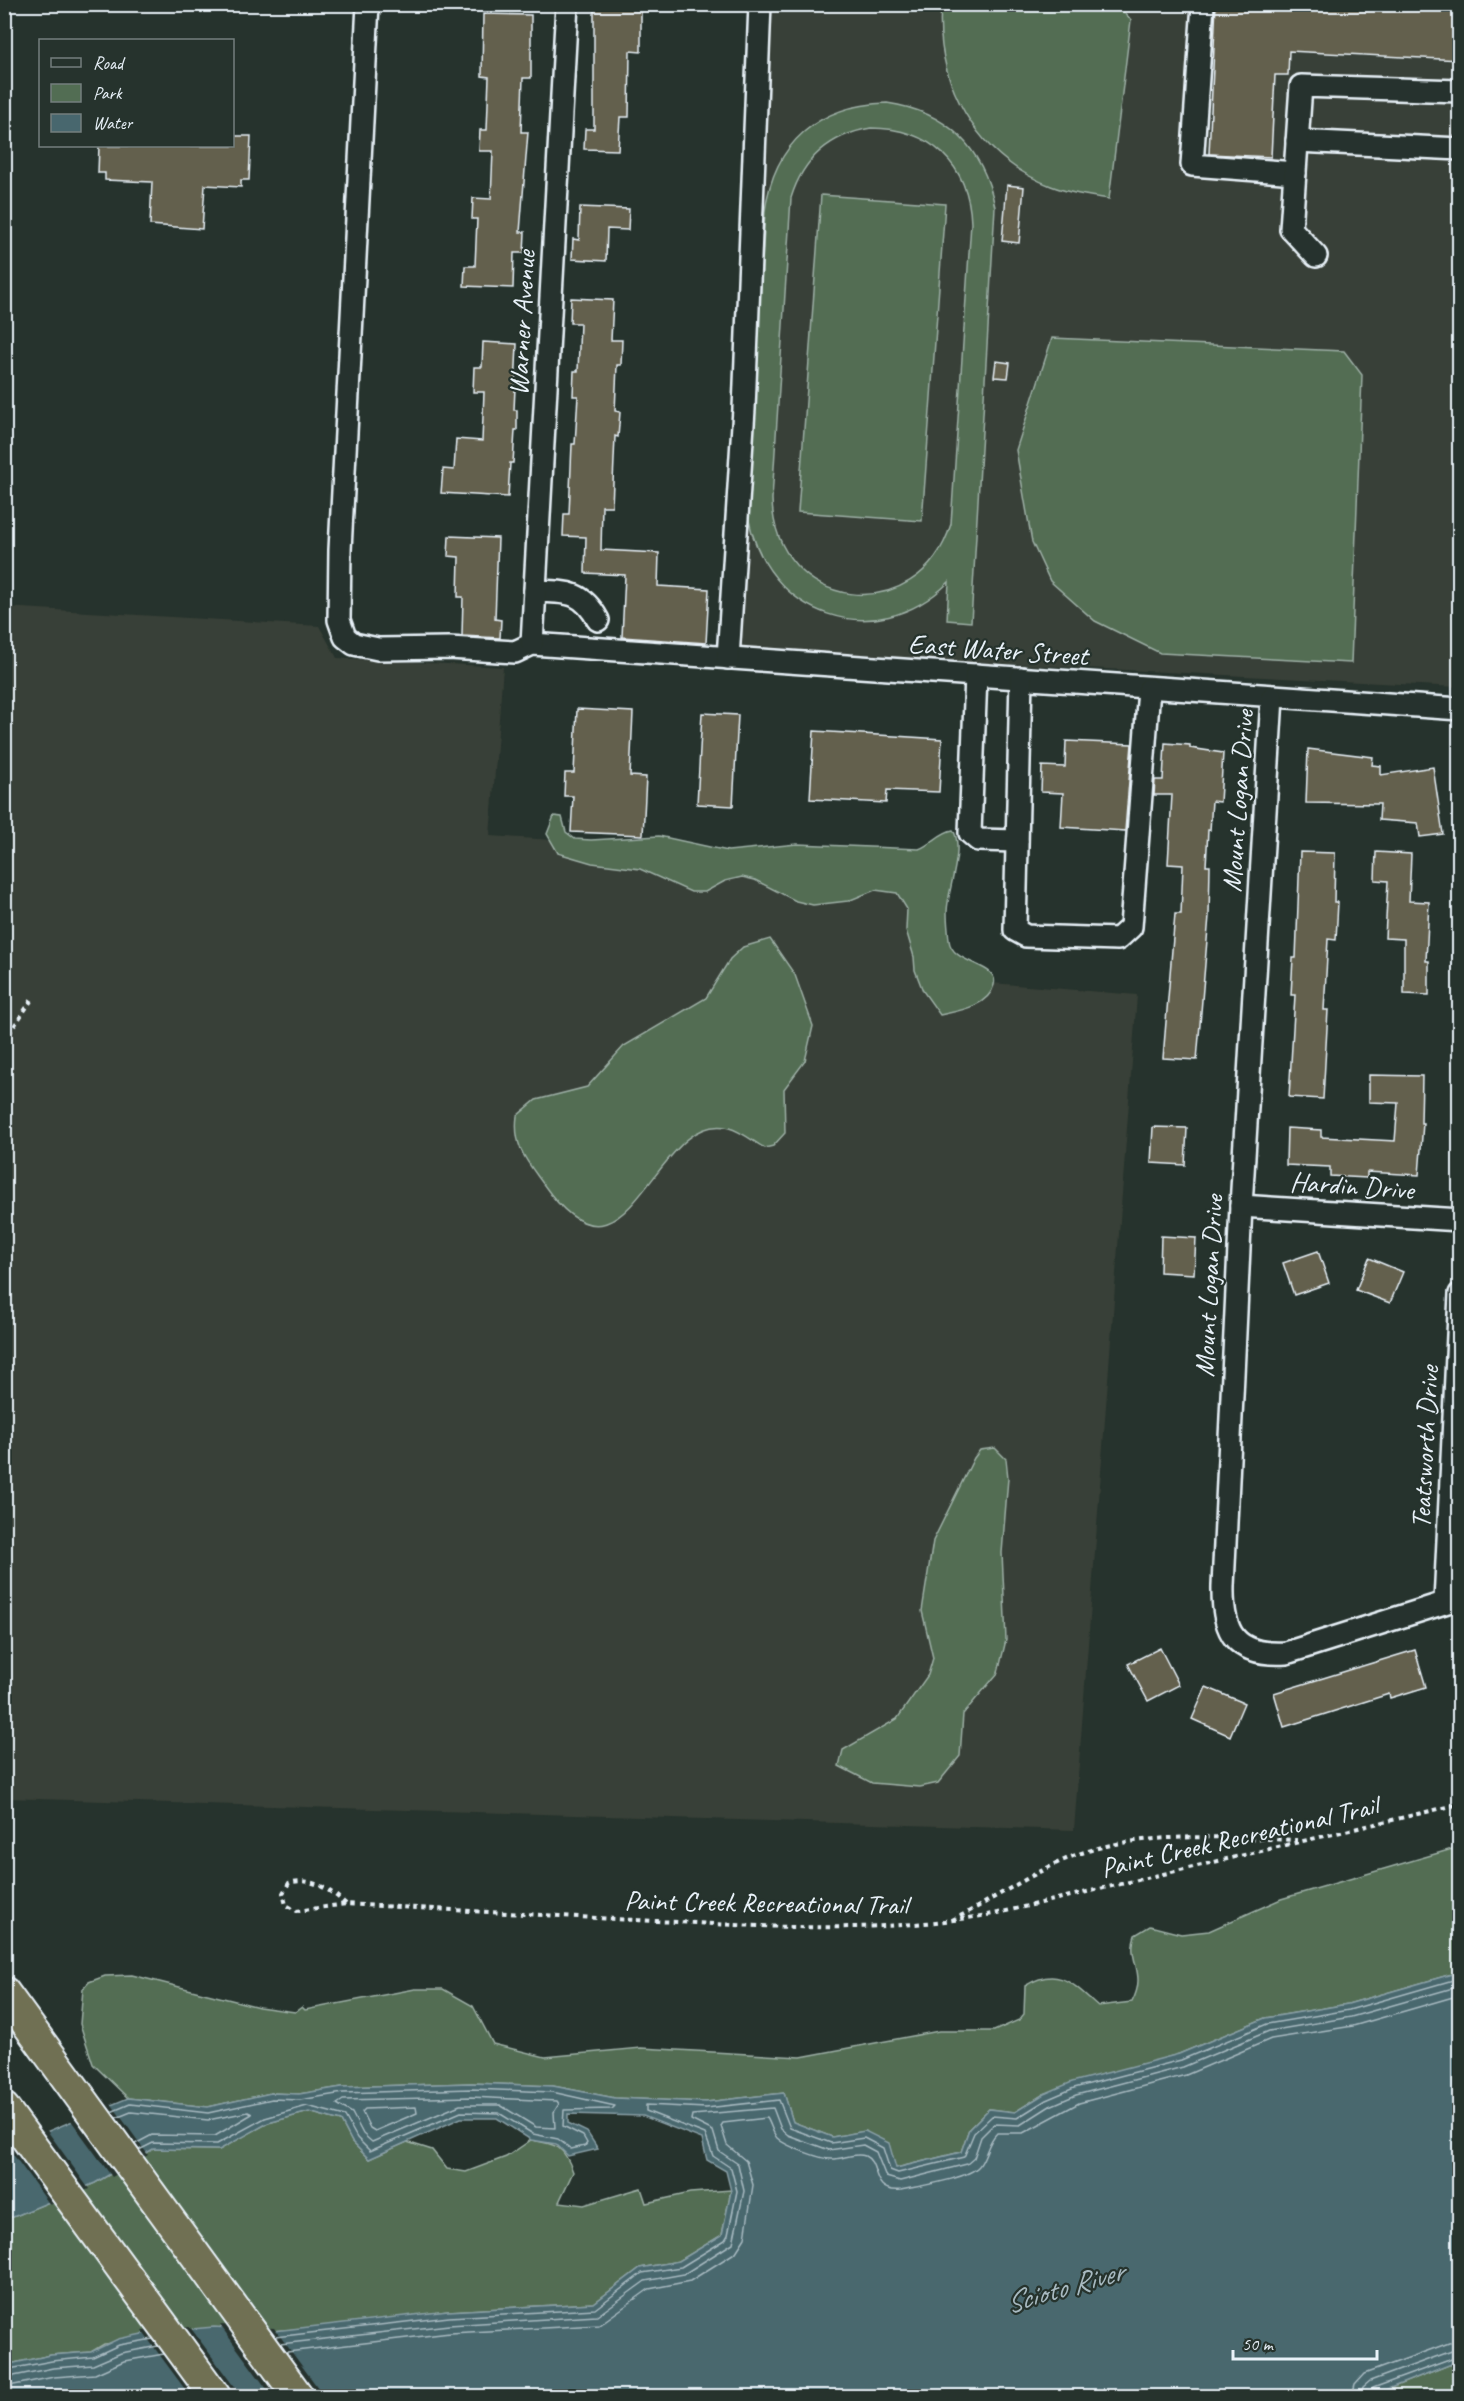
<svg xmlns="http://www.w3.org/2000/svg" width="1464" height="2401" font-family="Caveat,sans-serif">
	<rect width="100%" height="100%" fill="#26332d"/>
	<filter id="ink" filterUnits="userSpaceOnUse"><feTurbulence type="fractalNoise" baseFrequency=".0167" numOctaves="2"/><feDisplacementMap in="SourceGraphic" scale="12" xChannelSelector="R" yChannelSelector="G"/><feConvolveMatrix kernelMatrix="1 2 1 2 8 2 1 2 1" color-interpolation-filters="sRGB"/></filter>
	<g filter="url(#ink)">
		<g fill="#394037">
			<polygon points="768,5 1459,5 1459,687 735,650"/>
			<polygon points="5,607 319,626 337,658 503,667 490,836 932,864 931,978 1137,995 1074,1830 5,1798"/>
		</g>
		<g fill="#526d53" stroke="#9dafa6" stroke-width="1.5" fill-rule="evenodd">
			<path d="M 941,5 L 1078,5 L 1121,9 L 1131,20 L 1109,199 C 1089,196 1069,193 1051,186 C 976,157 935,83 941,5 Z"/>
			<path d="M 887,103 C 948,112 983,147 995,207 L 971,622 L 947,620 L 949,582 C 875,655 766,616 748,516 L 765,211 C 774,143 818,105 887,103 ZM 871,128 C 930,128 969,164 971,223 L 951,524 C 919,631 774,611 772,499 L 791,198 C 803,159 830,135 871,128 Z"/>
			<polygon points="821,195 945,204 922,521 798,512"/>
			<polygon points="1052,338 1344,351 1362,375 1351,663 1160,653 1095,621 1050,581 1032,542 1016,450"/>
			<path d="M 554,816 L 562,817 L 566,832 L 575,839 L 591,840 L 659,836 L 728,851 L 797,844 L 919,849 C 932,844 940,832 953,830 C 965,848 947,891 947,912 C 947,921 948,931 949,940 C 951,965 1000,963 994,985 C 988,1007 958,1011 940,1015 L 923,991 L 915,970 L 914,957 L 906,930 L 907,909 L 897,893 L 875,890 L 848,901 L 813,905 L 796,901 L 755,880 L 742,877 L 725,881 L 705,892 L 691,892 L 640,869 L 592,863 L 558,853 L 547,834 Z"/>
			<path d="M 770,939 L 795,975 L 813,1026 L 805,1061 L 784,1089 L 785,1133 L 773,1146 L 765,1148 C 754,1142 741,1131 729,1128 C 654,1108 629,1307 544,1185 C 527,1161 513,1147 517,1116 L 536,1100 L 587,1087 L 624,1046 L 706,998 L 730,959 L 743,947 Z"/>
			<polygon points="995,1448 1006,1459 1008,1478 1002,1553 1006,1640 998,1673 963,1714 960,1756 938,1783 920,1787 872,1783 839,1766 843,1750 897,1719 928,1675 933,1658 922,1611 933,1541 974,1458 980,1450"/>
			<path d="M 1459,1847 L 1459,1972 L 1348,2004 L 1265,2018 L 1179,2054 L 1044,2094 L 1015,2112 L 989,2109 L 969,2129 L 961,2152 L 896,2168 L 866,2131 L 832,2137 L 793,2122 L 784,2093 L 706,2102 L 615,2098 L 553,2086 L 471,2083 L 342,2087 L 299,2094 L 271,2093 L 208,2107 L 128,2098 L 93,2064 L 80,2024 L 83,1989 L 89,1982 L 105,1976 L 132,1975 L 259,2007 L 295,2012 L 302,2007 L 305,2010 L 415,1989 L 443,1989 L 473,2006 L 493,2044 L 545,2057 L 641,2048 L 801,2057 L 939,2031 L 994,2031 L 1019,2020 L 1024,2014 L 1025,1986 C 1058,1965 1073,1984 1098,2006 L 1132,2002 C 1148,1972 1126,1960 1135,1935 L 1150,1926 L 1181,1934 L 1209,1931 L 1281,1899 Z"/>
			<path d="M 309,2112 L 341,2121 L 352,2142 L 369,2159 L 407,2142 L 432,2150 L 447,2169 L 466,2172 L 506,2157 L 531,2140 C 557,2144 564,2146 573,2172 L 559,2202 L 584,2205 L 641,2188 L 646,2203 L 690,2193 L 731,2190 L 722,2235 L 679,2261 L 640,2268 L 594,2303 L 448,2311 L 324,2327 L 104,2344 L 91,2352 L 51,2355 L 5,2365 L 4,2217 L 13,2217 L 95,2183 L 153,2149 L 219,2150 L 268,2123 Z"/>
			<polygon points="1459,2361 1459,2396 1364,2396 1375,2394"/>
		</g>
		<polygon fill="#48676e" stroke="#889ea5" stroke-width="1.5" points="1459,1972 1459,2361 1375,2394 1364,2396 5,2396 5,2365 51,2355 91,2352 118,2339 147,2333 214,2327 274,2331 448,2311 594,2303 640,2268 679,2261 722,2235 731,2191 726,2171 707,2160 702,2139 643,2116 568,2114 568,2123 587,2132 598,2149 568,2156 556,2144 531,2140 497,2118 461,2118 369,2159 352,2142 341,2121 309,2112 268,2123 219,2150 153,2149 95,2183 13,2217 5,2217 5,2142 39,2135 128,2098 208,2107 271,2093 299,2094 342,2087 471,2083 553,2086 615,2098 706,2102 784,2093 793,2122 832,2137 865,2131 889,2143 896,2168 961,2152 969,2129 989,2109 1015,2112 1044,2094 1072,2082 1179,2054 1265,2018 1348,2004"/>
		<g fill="#26332d">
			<polygon points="110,2102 148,2155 112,2177 70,2119"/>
			<polygon points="46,2129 89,2189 50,2205 4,2142 4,2139"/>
			<polygon points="220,2325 274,2328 324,2396 272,2396"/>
			<polygon points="190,2327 241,2396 190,2396 142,2331"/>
		</g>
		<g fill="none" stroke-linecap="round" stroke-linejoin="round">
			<g stroke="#a8bac1" stroke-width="1.5">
				<polygon points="471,2097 557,2101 559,2104 554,2112 555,2128 536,2127 500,2105 460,2105 372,2142 363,2134 352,2113 337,2104 343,2100"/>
				<polygon points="416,2107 417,2113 375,2131 370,2128 362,2112 365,2109"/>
				<polyline points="111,2112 130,2104 208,2113 272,2099 300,2100 343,2093 471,2089 552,2092 615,2106 612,2109 564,2110 563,2126 583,2136 587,2143 585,2146 571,2149 558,2139 533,2134 499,2113 461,2112 370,2151 357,2138 345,2116 307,2106 265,2118 217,2144 153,2143 139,2150"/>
				<polyline points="116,2118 131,2112 208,2120 248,2112 252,2114 215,2136 152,2135 135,2144"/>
				<polyline points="275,2337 449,2317 595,2309 642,2273 681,2267 725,2240 728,2235 737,2191 731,2168 713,2156 705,2134 646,2111 646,2105 706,2108 779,2100 790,2128 831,2143 864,2138 883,2148 890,2170 898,2173 964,2157 974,2133 992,2116 1017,2118 1046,2100 1074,2088 1181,2060 1267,2024 1349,2010 1460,1978"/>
				<polyline points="280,2344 449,2325 597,2316 645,2281 684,2274 733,2243 744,2191 738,2164 719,2151 713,2131 691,2120 692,2115 773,2108 781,2129 788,2135 829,2150 863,2145 876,2152 886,2177 900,2181 967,2164 974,2158 981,2137 994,2124 1020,2125 1050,2106 1076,2095 1183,2067 1269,2031 1351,2017 1460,1986"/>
				<path d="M 287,2352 L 450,2333 L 599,2325 L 649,2289 L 690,2281 L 736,2252 L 745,2238 L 753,2185 L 746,2161 L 727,2145 L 721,2126 L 723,2123 L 767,2118 C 771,2124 772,2132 777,2138 C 785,2146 822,2160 833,2159 C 843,2159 855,2152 865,2156 C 881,2163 869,2193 901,2190 C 919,2186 968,2179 979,2166 C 987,2156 987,2143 997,2133 L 1023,2133 L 1079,2103 L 1186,2075 L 1271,2039 L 1353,2026 L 1460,1995"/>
				<polyline points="4,2370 52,2361 93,2357 119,2345 153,2339"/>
				<polyline points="4,2378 53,2368 93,2365 121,2353 158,2346"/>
				<polyline points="4,2387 54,2377 95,2374 124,2361 164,2354"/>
				<polyline points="1352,2396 1355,2384 1364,2374 1460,2339"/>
				<polyline points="1361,2396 1363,2387 1370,2381 1460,2348"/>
				<polyline points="1369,2396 1373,2388 1460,2356"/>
			</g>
		</g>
		<g fill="#64604d" stroke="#e8f1f8" stroke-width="1.5">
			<polygon points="594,4 641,4 641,52 630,51 629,117 620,117 618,150 584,149 585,129 594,129"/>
			<polygon points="1216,4 1460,4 1460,60 1289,51 1288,75 1275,75 1271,157 1209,154"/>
			<polygon points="483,14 531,15 531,78 523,78 521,132 528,132 520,232 525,232 524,253 514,253 513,288 464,286 465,266 475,266 477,219 472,219 473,198 491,199 493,151 479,151 480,130 487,130 489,77 482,76"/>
			<polygon points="232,136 251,136 249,180 241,180 241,187 205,185 202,229 150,225 152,182 105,180 105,173 98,173 99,146 232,146"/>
			<polygon points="1007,185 1024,187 1019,243 1002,241"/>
			<polygon points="580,207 629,209 628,230 607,229 606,261 572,259 573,239 579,240"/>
			<polygon points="571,298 613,300 611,340 622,340 621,365 617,365 615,411 620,412 618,437 615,436 612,506 602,506 601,550 659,553 658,586 709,589 706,643 622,637 625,575 585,573 586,537 563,536 564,514 569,514 572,444 575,444 578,396 573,396 574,371 578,371 580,323 570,323"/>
			<polygon points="483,342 517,344 514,410 517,410 517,430 515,430 513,463 510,463 508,497 441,493 443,469 454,470 456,439 482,441 484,392 473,392 474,367 482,367"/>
			<polygon points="996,361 1010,363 1008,378 994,377"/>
			<polygon points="449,536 498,538 495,619 501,620 500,638 462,636 463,597 458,597 459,557 448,556"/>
			<polygon points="577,709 633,712 630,776 646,777 643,835 571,832 573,796 564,796 565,773 574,773"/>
			<polygon points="702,713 738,715 733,806 697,804"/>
			<polygon points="814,731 942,739 939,792 887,790 886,803 810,799"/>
			<polygon points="1066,741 1132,744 1125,831 1061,827 1063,793 1041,792 1042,766 1065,767"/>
			<polygon points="1165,743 1190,745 1190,748 1223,753 1220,802 1212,801 1210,830 1208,830 1206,866 1210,866 1209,916 1197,1060 1163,1058 1175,914 1181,914 1183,865 1168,864 1172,795 1154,795 1155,780 1163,780"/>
			<polygon points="1308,749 1373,757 1372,765 1381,766 1381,775 1433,767 1443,834 1420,837 1418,823 1379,820 1380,804 1306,803"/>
			<polygon points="1300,852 1335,853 1334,902 1338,902 1336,940 1328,939 1324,1010 1328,1010 1323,1099 1289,1097 1295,995 1291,995 1293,958 1296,958"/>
			<polygon points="1376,852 1411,854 1409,901 1429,902 1426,961 1429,961 1429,995 1404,994 1404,939 1385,938 1388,881 1375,880"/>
			<polygon points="1369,1075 1422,1076 1421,1123 1423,1123 1419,1175 1367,1172 1367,1178 1330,1176 1330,1167 1286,1165 1287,1128 1321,1130 1321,1137 1395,1141 1398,1103 1369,1102"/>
			<polygon points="1153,1127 1187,1128 1185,1165 1151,1163"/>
			<polygon points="1161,1236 1196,1238 1194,1274 1160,1272"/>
			<polygon points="1318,1251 1329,1283 1294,1295 1283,1263"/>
			<polygon points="1369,1258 1403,1272 1390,1303 1356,1290"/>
			<polygon points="1160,1648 1179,1685 1148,1701 1128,1664"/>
			<polygon points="1415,1650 1426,1687 1390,1698 1389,1694 1284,1727 1274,1693"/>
			<polygon points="1206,1687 1244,1703 1230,1736 1192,1719"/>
		</g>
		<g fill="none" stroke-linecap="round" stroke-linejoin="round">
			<defs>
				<g id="minor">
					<polyline points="368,4 340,550 339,620 345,637 354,644 378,649 449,648 515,652 532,644 1460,709"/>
					<polyline points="1203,4 1192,165 1295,173"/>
					<polyline points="1297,141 1460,149"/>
					<polyline points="1316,256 1291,229 1301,86 1460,91"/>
					<path d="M 535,591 C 566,592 582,590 598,620"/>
					<polyline points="532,644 567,4"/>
					<polyline points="728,658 744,409 760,4"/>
					<polyline points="976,675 970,833 978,840 1017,841"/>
					<polyline points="1021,678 1015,930 1026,936 1118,939 1131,927 1149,689"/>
					<path d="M 1272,697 L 1241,1206 L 1223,1586 C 1222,1633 1235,1656 1286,1653 L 1460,1598"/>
					<polyline points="1241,1206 1460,1220"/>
					<polyline points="1445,1602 1460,1294"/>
				</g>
				<g id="highway">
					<polyline points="4,1992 298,2396"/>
					<polyline points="4,2108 215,2396"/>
				</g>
			</defs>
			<use href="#minor" stroke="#e8f1f8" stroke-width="26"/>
			<use href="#highway" stroke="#e8f1f8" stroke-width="34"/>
			<g stroke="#e8f1f8" stroke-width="4" stroke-dasharray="4.5 4.5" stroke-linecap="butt">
				<polyline points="4,1041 33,998"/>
				<path d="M 346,1904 C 330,1890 311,1876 289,1883 L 283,1893 L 286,1905 L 297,1911 L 346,1904 C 457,1910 567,1917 677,1922 C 785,1928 891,1933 998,1913 L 1460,1804"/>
				<path d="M 952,1920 C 990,1902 1025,1877 1064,1860 C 1132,1829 1225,1838 1298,1840"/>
			</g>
			<use href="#minor" stroke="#26332d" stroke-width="21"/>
			<use href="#highway" stroke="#706f52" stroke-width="30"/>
		</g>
	</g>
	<g text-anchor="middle" stroke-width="4.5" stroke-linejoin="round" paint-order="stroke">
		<g font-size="28" fill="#e8f1f8" stroke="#26332d">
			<text transform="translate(521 323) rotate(-87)" y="10">Warner Avenue</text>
			<text transform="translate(998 649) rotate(4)" y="10">East Water Street</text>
			<text transform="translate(1237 801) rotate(-86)" y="10">Mount Logan Drive</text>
			<text transform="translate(1352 1185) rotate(4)" y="10">Hardin Drive</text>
			<text transform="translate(1208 1286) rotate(-87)" y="10">Mount Logan Drive</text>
			<text transform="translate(1424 1447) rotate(-87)" y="10">Teatsworth Drive</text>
			<text transform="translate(1239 1836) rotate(-13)" y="10">Paint Creek Recreational Trail</text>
			<text transform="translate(766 1902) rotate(1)" y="10">Paint Creek Recreational Trail</text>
		</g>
		<g font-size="30" font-style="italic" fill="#a8bac1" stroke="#26332d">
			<text transform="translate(1064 2287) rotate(-16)" y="10">Scioto River</text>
		</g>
	</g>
	<rect width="1464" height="2401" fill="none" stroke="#26332d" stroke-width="24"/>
	<rect x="12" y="12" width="1440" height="2377" fill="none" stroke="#e8f1f8" stroke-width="2" filter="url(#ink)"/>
	<rect x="39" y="39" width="195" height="108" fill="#26332d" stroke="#747f7e" stroke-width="1.5"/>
	<rect x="51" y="58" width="30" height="9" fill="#26332d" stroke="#747f7e" stroke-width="1.5"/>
	<text x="93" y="69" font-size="18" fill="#e8f1f8">Road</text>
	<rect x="51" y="84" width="30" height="18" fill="#526d53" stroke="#747f7e" stroke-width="1.5"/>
	<text x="93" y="99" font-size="18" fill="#e8f1f8">Park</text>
	<rect x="51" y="114" width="30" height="18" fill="#48676e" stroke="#747f7e" stroke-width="1.5"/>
	<text x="93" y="129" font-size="18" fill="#e8f1f8">Water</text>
	<path d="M1233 2350v9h144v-9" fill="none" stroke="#e8f1f8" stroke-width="3"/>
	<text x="1242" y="2350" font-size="18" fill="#e8f1f8" stroke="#26332d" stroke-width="4.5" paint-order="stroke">50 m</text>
</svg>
